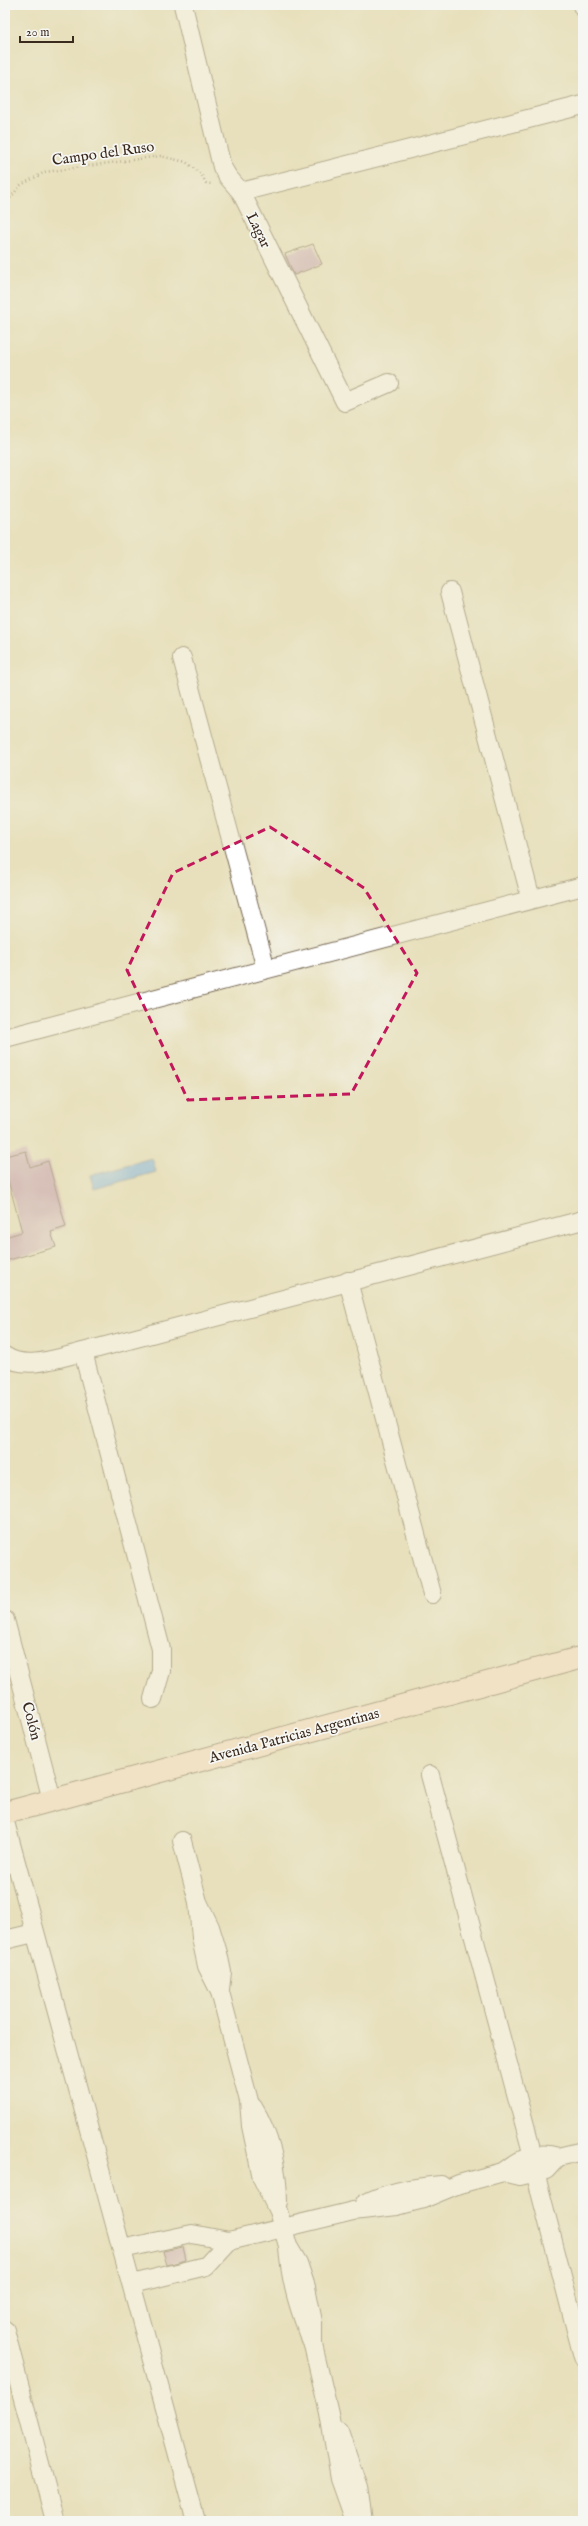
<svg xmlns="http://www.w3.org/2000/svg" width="588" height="2526" font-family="'IM FELL English',serif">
	<rect width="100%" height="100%" fill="#f6f6f2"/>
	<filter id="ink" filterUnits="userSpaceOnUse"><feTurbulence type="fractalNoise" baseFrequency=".025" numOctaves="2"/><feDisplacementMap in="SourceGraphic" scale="8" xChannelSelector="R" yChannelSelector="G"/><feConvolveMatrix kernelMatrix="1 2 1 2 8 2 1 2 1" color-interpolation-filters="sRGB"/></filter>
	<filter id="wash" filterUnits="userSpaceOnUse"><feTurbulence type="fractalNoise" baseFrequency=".012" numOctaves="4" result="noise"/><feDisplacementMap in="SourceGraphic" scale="16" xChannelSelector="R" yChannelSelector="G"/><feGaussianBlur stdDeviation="0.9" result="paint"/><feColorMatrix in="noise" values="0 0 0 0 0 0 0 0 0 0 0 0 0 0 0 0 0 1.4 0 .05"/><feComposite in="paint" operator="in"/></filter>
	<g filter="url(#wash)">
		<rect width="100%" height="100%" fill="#e8e0bc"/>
		<polygon fill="#7ab4eb" stroke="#5a6f84" points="152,1158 156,1172 94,1189 90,1175"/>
		<g id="blocks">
			<g fill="#c399b3">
				<polygon points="313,244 322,264 294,275 285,254"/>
				<polygon points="26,1151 30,1167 48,1161 66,1227 51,1232 56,1247 5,1261 5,1237 22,1232 5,1169 5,1156"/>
				<polygon points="183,2247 186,2260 167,2265 163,2251"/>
			</g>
		</g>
	</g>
	<g filter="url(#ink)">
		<use href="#blocks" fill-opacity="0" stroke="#786a55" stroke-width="1"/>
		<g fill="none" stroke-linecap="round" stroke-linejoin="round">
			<defs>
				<g id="street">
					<polyline points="183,5 222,167 228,177 241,192 345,402 389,383"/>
					<polyline points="582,5 583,8"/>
					<polyline points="241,192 583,105"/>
					<polyline points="450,592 531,899"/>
					<polyline points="182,658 266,969"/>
					<polyline points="5,1038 583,886"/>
					<polyline points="348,1281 432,1594"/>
					<polyline points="83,1352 161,1649 161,1671 153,1699"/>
					<path d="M 5,1356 C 26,1371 60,1357 83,1352 L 583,1220"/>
					<polyline points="5,1620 52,1800"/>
					<polyline points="430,1775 533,2156"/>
					<polyline points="5,1822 196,2521"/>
					<polyline points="182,1841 198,1902 210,1927 218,1953 222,1972 220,1989"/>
					<path d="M 198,1902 L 201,1938 L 207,1966 L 220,1992 L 249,2101 L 251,2126 L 262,2178 L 278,2211 L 288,2246 L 298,2263 L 306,2287 L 313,2322 L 313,2345 C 300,2312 290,2282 288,2246"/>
					<polyline points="5,1940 34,1933"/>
					<path d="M 253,2107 C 270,2134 278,2170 278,2202"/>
					<path d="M 558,2157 C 537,2150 520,2158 503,2172 L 520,2176 L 546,2170 L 558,2157 L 583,2151"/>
					<polyline points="535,2172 583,2357"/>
					<path d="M 364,2204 C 387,2192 415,2187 441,2185"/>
					<polyline points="122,2249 192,2234 229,2241 353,2211 397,2206 423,2199 459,2184 503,2172"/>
					<polyline points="132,2284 206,2266 229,2241"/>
					<polyline points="5,2330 55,2521"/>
					<polyline points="313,2345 329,2413 340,2479 355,2521"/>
					<polyline points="339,2432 358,2487 363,2521"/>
				</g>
				<polyline id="secondary" points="5,1813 583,1657"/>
			</defs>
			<use href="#street" stroke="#786a55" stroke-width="20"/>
			<use href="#secondary" stroke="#786a55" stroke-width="24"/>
			<polyline stroke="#786a55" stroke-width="2.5" stroke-dasharray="1 3" stroke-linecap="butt" points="5,204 21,185 45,172 160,156 186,162 201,174 206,183 211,184"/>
			<use href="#street" stroke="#fff" stroke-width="18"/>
			<use href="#secondary" stroke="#fde4d0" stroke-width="22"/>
		</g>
	</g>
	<path d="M0 0H588V2526H0ZM 270,827 L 364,888 L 417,973 L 351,1094 L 188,1100 L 127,970 L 173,873 Z" fill="#e8e0bc" fill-opacity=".55" fill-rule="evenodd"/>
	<path fill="none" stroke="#c2185b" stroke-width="3" stroke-dasharray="8 5" stroke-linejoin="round" d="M 270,827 L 364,888 L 417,973 L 351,1094 L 188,1100 L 127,970 L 173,873 Z"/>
	<g text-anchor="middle" stroke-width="3.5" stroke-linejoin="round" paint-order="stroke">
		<g font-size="15" fill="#3b2a1e" stroke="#f6f6f2">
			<text transform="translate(103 153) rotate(-8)" y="5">Campo del Ruso</text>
			<text transform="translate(259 230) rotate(64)" y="5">Lagar</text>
			<text transform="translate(32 1721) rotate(75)" y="5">Colón</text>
			<text transform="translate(294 1735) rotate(-15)" y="5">Avenida Patricias Argentinas</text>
		</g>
	</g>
	<rect width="588" height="2526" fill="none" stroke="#f6f6f2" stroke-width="20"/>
	<path d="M20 36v6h53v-6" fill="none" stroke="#3b2a1e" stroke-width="2"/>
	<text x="26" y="36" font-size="12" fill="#3b2a1e" stroke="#f6f6f2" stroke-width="3" paint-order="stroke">20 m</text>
</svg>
